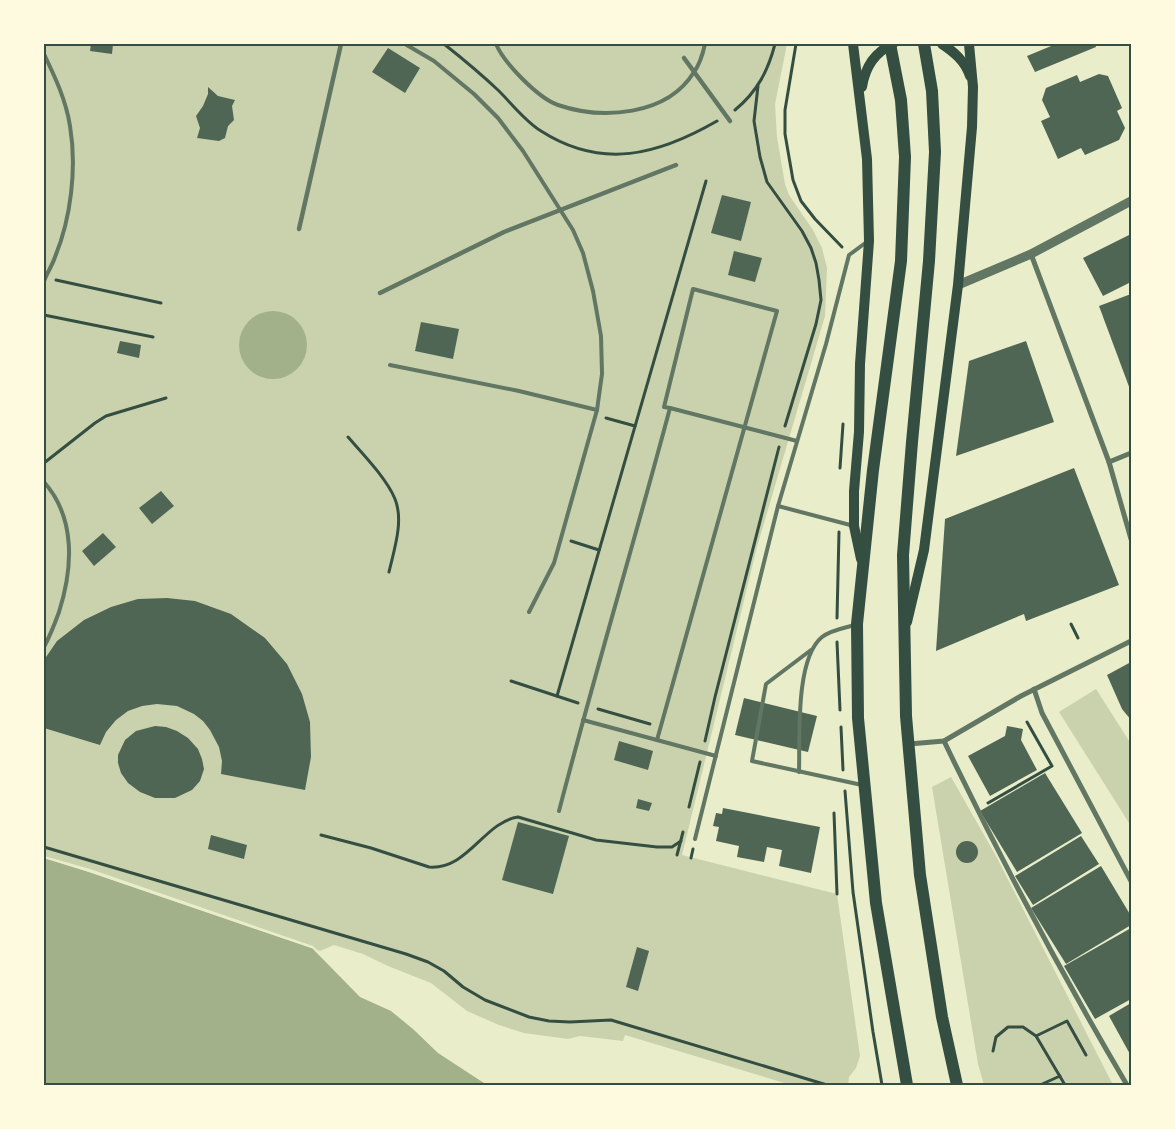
<svg xmlns="http://www.w3.org/2000/svg" width="1175" height="1129" font-family="Quicksand,sans-serif">
	<rect width="100%" height="100%" fill="#e9edc9"/>
	<g fill="#cad2ad">
		<polygon points="44,44 787,44 775,104 777,137 785,184 789,195 813,230 822,248 827,268 825,316 757,547 682,855 837,894 860,1056 856,1068 849,1077 848,1085 791,1085 625,1035 623,1041 580,1036 568,1039 524,1033 499,1025 467,1011 431,983 388,966 363,954 334,945 320,951 312,948 89,872 44,858"/>
		<polygon points="1096,689 1131,744 1131,826 1059,712"/>
		<polygon points="951,777 996,856 1113,1085 984,1085 978,1064 932,787"/>
	</g>
	<g fill="#a3b18a">
		<circle cx="273" cy="345" r="34"/>
		<polygon points="44,858 89,872 312,948 360,997 391,1011 413,1029 438,1053 487,1085 44,1085"/>
	</g>
	<polygon fill="#e9edc9" points="44,856 90,869 313,946 317,950 89,872 44,858"/>
	<g fill="#4f6655">
		<polygon points="91,44 113,44 112,54 90,51"/>
		<polygon points="1056,44 1095,44 1096,47 1035,72 1027,56"/>
		<polygon points="388,48 420,68 405,93 372,72"/>
		<polygon points="1099,74 1108,76 1122,108 1117,111 1125,128 1119,140 1085,155 1081,148 1058,159 1041,121 1050,117 1042,100 1046,88 1077,75 1080,82"/>
		<polygon points="208,87 218,96 235,100 232,106 234,120 228,126 225,138 219,141 197,138 200,128 196,116 203,106 208,94"/>
		<polygon points="722,195 751,202 741,241 711,233"/>
		<polygon points="1131,234 1131,282 1103,296 1083,258"/>
		<polygon points="734,251 762,258 755,282 728,275"/>
		<polygon points="1131,294 1131,392 1099,306"/>
		<polygon points="421,322 459,329 453,359 415,351"/>
		<polygon points="120,341 141,345 139,358 117,353"/>
		<polygon points="1026,341 1054,422 956,456 969,361"/>
		<polygon points="1074,468 1119,585 1026,621 1024,614 936,651 945,519"/>
		<polygon points="161,491 174,506 152,524 139,508"/>
		<polygon points="103,533 116,547 94,566 82,551"/>
		<polygon points="167,598 195,601 231,614 265,638 287,664 302,694 310,722 311,757 305,790 221,774 222,761 219,747 210,730 203,721 194,714 177,706 157,704 142,706 128,711 116,720 106,732 100,745 44,728 44,660 57,641 84,620 111,607 138,599"/>
		<polygon points="1131,662 1131,720 1122,709 1107,675"/>
		<polygon points="744,698 817,716 808,752 735,735"/>
		<polygon points="155,726 166,727 177,731 188,738 198,749 202,759 204,769 200,781 192,790 175,798 155,798 140,792 128,783 121,773 118,763 118,755 125,740 136,731"/>
		<polygon points="1007,726 1023,729 1021,740 1037,770 990,796 968,756 1005,736"/>
		<polygon points="619,741 653,751 648,770 614,760"/>
		<polygon points="1045,773 1082,833 1017,872 980,811"/>
		<polygon points="638,799 652,803 649,811 636,808"/>
		<polygon points="723,808 820,827 811,873 779,866 782,850 767,847 764,862 737,857 739,846 716,841 719,827 713,826 716,813 722,814"/>
		<polygon points="518,822 569,836 553,894 502,880"/>
		<polygon points="211,835 247,845 244,859 208,849"/>
		<polygon points="1081,836 1099,864 1033,905 1015,876"/>
		<circle cx="967" cy="852" r="11"/>
		<polygon points="1101,866 1131,916 1131,925 1066,964 1031,908"/>
		<polygon points="1131,928 1131,999 1095,1019 1064,966"/>
		<polygon points="637,947 649,951 638,991 626,987"/>
		<polygon points="1131,1003 1131,1056 1109,1016"/>
	</g>
	<g fill="none" stroke-linecap="round" stroke-linejoin="round">
		<g stroke="#344e41" stroke-width="3">
			<path d="M 444,44 C 463,59 481,74 499,91 C 512,104 525,121 541,131 C 602,170 658,155 717,121"/>
			<polyline points="796,44 785,110 785,134 793,180 801,201 815,219 842,247"/>
			<polyline points="758,86 754,121 760,157 767,182 802,231 811,248 816,263 819,280 821,300 816,324 785,426"/>
			<path d="M 735,110 C 757,92 768,71 775,44"/>
			<polyline points="56,280 161,303"/>
			<polyline points="44,315 153,337"/>
			<polyline points="606,418 635,426"/>
			<path d="M 348,437 C 363,454 387,479 395,499 C 404,521 394,550 389,572"/>
			<polyline points="44,463 95,423 106,416 166,398"/>
			<polyline points="840,468 843,424"/>
			<polyline points="571,541 599,550"/>
			<polyline points="837,618 839,532"/>
			<polyline points="1071,624 1078,638"/>
			<polyline points="837,642 840,710"/>
			<polyline points="511,681 578,703"/>
			<polyline points="557,696 706,181"/>
			<polyline points="598,709 650,724"/>
			<polyline points="841,727 843,770"/>
			<polyline points="705,741 715,697 779,447"/>
			<polyline points="845,791 853,892 873,1032 882,1085"/>
			<polyline points="988,803 1052,766 1027,722"/>
			<polyline points="689,807 700,762"/>
			<polyline points="834,813 837,894"/>
			<path d="M 321,835 L 371,848 L 429,867 C 468,870 484,822 518,817 L 596,840 L 657,847 L 672,847 L 681,841"/>
			<polyline points="44,847 406,954 428,962 444,971 463,987 485,1000 529,1017 549,1021 570,1022 611,1020 827,1085"/>
			<polyline points="677,855 683,832"/>
			<polyline points="691,858 693,849"/>
			<polyline points="1036,1036 1067,1021 1086,1055"/>
			<polyline points="993,1051 996,1037 1008,1027 1023,1027 1036,1036 1065,1085"/>
			<polyline points="1040,1085 1060,1076"/>
		</g>
		<g stroke="#617663" stroke-width="4">
			<polyline points="405,44 434,61 474,94 498,118 523,151 573,230 583,253 593,291 601,336 602,374 597,410 554,563 529,612"/>
			<path d="M 496,44 C 504,63 538,98 558,105 C 602,120 667,116 694,72 C 700,64 703,53 705,44"/>
			<path d="M 44,54 C 55,77 66,100 70,126 C 77,168 71,218 55,257 C 52,266 47,273 44,281"/>
			<polyline points="390,365 519,391 597,410"/>
			<polyline points="670,408 797,441"/>
			<path d="M 44,482 C 76,518 73,568 59,612 C 55,623 50,636 44,647"/>
			<polyline points="778,506 854,526"/>
			<polyline points="811,650 766,684 752,761 862,785"/>
			<polyline points="583,720 716,756"/>
			<path d="M 799,772 C 800,738 795,659 822,637 C 831,630 844,628 855,625"/>
			<path d="M 559,811 C 594,676 634,543 670,408 L 664,407 L 693,289 L 777,311 L 657,740"/>
			<polyline points="695,839 778,506 826,344 849,255 868,241"/>
		</g>
		<g stroke="#617663" stroke-width="4.5">
			<polyline points="684,58 730,121"/>
			<polyline points="299,229 341,44"/>
			<polyline points="380,293 504,232 676,165"/>
		</g>
		<g stroke="#617663" stroke-width="5">
			<polyline points="1031,254 1109,462 1131,539"/>
			<polyline points="1109,462 1131,453"/>
			<polyline points="1034,689 1042,713 1131,881"/>
			<path d="M 944,741 C 1000,858 1061,973 1127,1085"/>
			<polyline points="909,744 944,741 1021,696 1131,641"/>
		</g>
		<polyline stroke="#617663" stroke-width="9" points="958,285 1031,254 1131,201"/>
		<g stroke="#344e41" stroke-width="10">
			<polyline points="853,44 867,159 869,241 860,364 859,432 854,491 854,526 861,559"/>
			<path d="M 942,44 C 954,52 965,61 970,76"/>
			<path d="M 862,87 C 865,68 875,52 893,44"/>
			<polyline points="907,622 924,550 958,285 972,127 973,87 969,44"/>
		</g>
		<g stroke="#344e41" stroke-width="12">
			<polyline points="890,44 901,100 905,157 901,261 873,470 857,624 858,718 876,903 907,1085"/>
			<polyline points="924,44 932,91 935,152 929,261 912,442 903,555 906,716 920,875 942,1017 957,1085"/>
		</g>
	</g>
	<rect width="1175" height="1129" fill="none" stroke="#fefae0" stroke-width="90"/>
	<rect x="45" y="45" width="1085" height="1039" fill="none" stroke="#344e41" stroke-width="2"/>
</svg>
